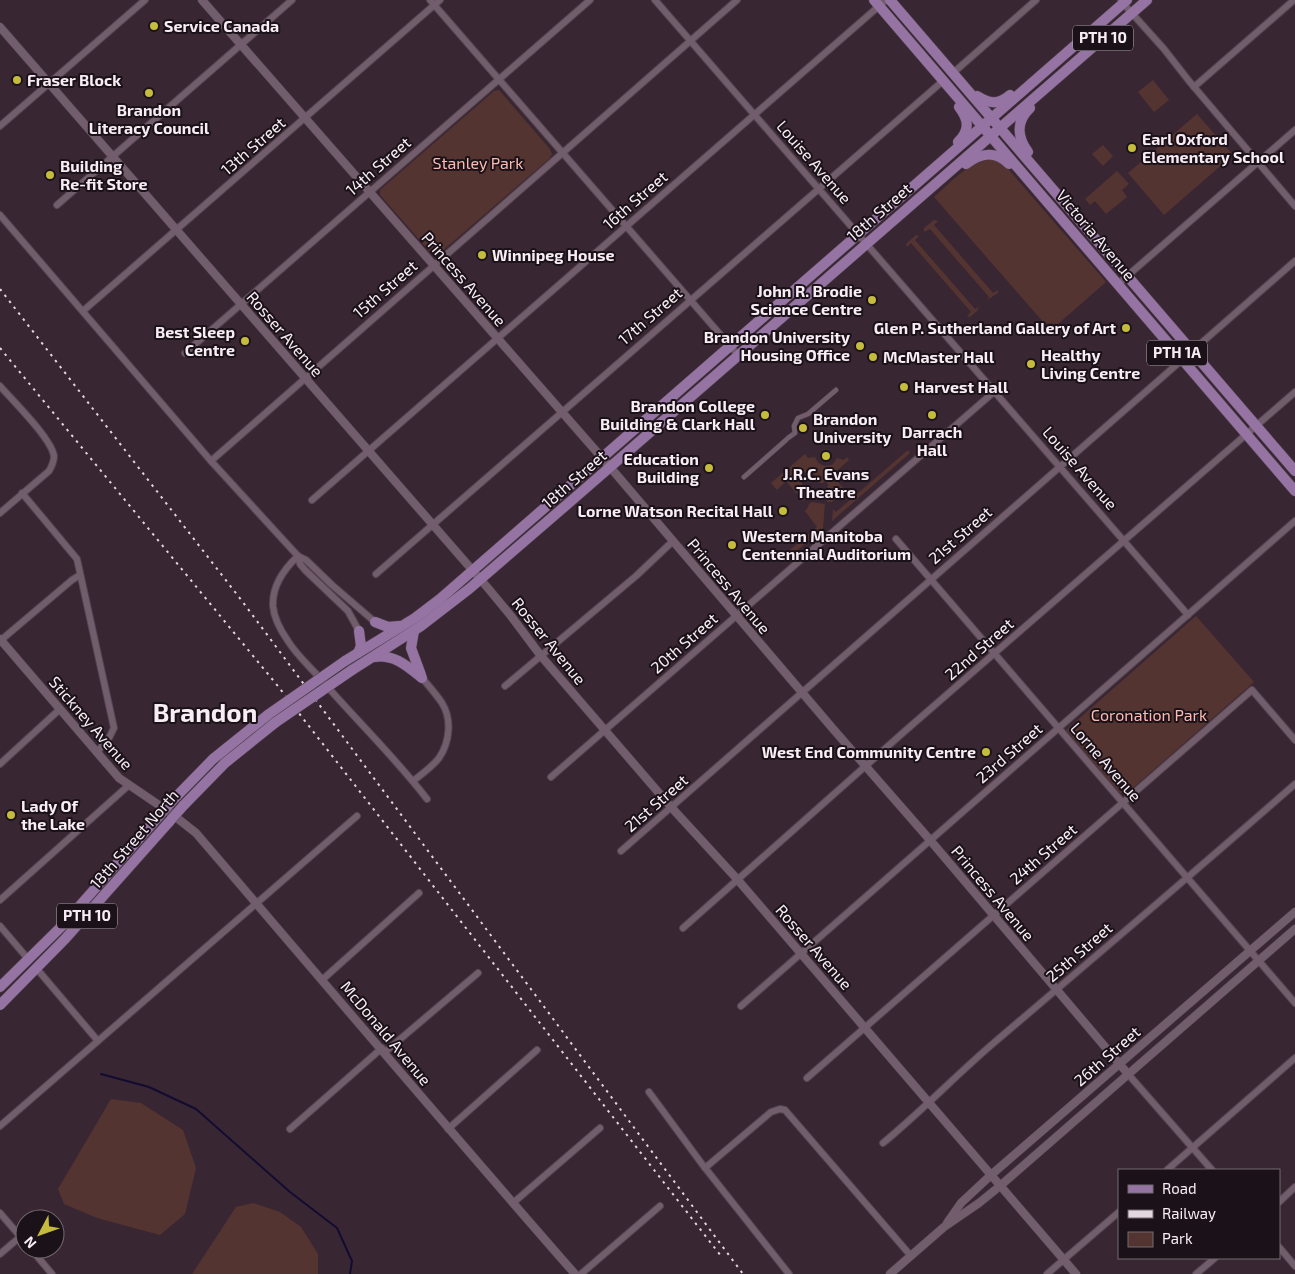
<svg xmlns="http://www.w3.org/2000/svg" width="1295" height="1274" font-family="'Exo 2',sans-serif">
	<rect width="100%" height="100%" fill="#392633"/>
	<g fill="#543430">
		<polygon points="1153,80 1169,100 1154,112 1138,92"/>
		<polygon points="499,90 550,149 552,154 550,158 441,252 436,254 431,253 380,195 380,190 494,91"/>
		<polygon points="1197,114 1233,155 1164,215 1128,173"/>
		<polygon points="1103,145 1113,156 1103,166 1092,154"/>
		<path d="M 992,159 L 1001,163 L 1010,171 L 1106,282 L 1058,324 L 1044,323 L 934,197 C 952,181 967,163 992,159 Z"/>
		<polygon points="1117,171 1129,184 1122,190 1127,197 1106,214 1095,201 1090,205 1085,199"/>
		<polygon points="934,220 938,221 934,225 993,293 998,290 998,293 987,300 989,297 930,229 924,232 924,228"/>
		<polygon points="916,235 919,236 915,240 975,309 979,307 977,311 970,317 967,316 971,312 911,243 907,247 906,244"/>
		<polygon points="908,450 910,453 832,521 833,509 836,512"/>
		<path d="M 805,454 L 808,458 L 815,457 C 818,465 825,468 833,464 L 837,458 L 844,460 L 847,457 L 849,460 L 832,475 L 845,490 L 832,502 L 827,502 L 828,484 L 825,481 L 823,483 L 819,483 L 815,475 L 811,471 L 803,473 L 800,478 L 802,484 L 809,492 L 807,494 L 809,496 L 803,501 L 800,497 L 800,493 L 796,493 L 786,481 L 777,490 L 771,483 Z"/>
		<polygon points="812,502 825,504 823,528 786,560 784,557 785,554 817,527 805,511 808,507 809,504"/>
		<polygon points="1196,616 1254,682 1127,793 1120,793 1066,730"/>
		<polygon points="111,1099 141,1103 183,1130 196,1168 185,1214 160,1235 97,1218 64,1204 58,1189"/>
		<polygon points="253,1203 280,1212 301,1227 318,1254 318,1274 192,1274 236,1207"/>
	</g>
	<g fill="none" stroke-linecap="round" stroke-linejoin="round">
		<polyline stroke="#120c31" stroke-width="2" points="101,1074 149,1087 196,1109 290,1192 337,1228 352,1261 350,1274"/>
		<defs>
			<g id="pedestrian">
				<polyline points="788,438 795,433 794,426 798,418 808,414 836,390"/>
				<polyline points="744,477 786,440"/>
			</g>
			<g id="minor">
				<polyline points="430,0 738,355"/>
				<polyline points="655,0 1188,615"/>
				<polyline points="1121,1 1164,49 1189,81 1295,206"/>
				<polyline points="953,73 1036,0"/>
				<polyline points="1194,87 1294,0"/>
				<polyline points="0,126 145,0"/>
				<polyline points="57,205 292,0"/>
				<polyline points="0,215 211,461 286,543 298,556 306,560 332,585 375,622"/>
				<polyline points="1118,284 1295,130"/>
				<polyline points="83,311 440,0"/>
				<polyline points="185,353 590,0"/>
				<path d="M 0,386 C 13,401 51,438 54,456 C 54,462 52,466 49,471 L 0,513"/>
				<polyline points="211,461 737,0"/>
				<polyline points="22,493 77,559 114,728 109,738 97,752"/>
				<polyline points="312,500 886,0"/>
				<polyline points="896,539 1295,1003"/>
				<path d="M 298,556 C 284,569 272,586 273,606 C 274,619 281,631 288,641 C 296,654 308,665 318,676 C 354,718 394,756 427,799"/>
				<polyline points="298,556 300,564 305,570 348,611 359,631"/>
				<polyline points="376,574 944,80"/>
				<polyline points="0,641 72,580 80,575"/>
				<polyline points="505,686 636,576 673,541"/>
				<polyline points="0,764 60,709"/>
				<polyline points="551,777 995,391"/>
				<path d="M 413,781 C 422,774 432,767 439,758 C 450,742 452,719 442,703 C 436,694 429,686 422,678"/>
				<polyline points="621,851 1295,261"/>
				<polyline points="0,900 129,785"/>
				<polyline points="0,926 29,960"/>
				<polyline points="683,928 905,731 1295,392"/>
				<polyline points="37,969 98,1041"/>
				<polyline points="322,980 419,893"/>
				<polyline points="741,1006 1295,521"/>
				<polyline points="385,1052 478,973"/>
				<polyline points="1128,1074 1212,1170"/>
				<polyline points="807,1078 1252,690 1295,740"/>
				<polyline points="649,1092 702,1164 789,1274"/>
				<polyline points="0,1126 357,816"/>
				<polyline points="290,1129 382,1048"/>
				<polyline points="448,1129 537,1050"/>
				<path d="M 883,1143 C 922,1111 957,1074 996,1041 C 1096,956 1196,871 1295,784"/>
				<polyline points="705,1168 771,1112 780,1109 785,1110 911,1256"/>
				<polyline points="1167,1170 1295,1058"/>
				<polyline points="1279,1202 1295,1187"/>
				<polyline points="513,1203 600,1128"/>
				<polyline points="0,1213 25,1242"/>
				<polyline points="1279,1247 1295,1266"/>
				<polyline points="31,1249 52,1274"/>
				<polyline points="0,1254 20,1237"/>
				<polyline points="581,1274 660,1206"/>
				<polyline points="1047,1274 1119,1212"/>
				<polyline points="1196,1274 1215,1258"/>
			</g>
			<g id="tertiary">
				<polyline points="202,0 610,467 834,730 930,840 1128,1074"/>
				<polyline points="0,27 487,587 511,616 541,656 671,807 737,879 1076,1274"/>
				<path d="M 0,639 L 119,778 L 172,814 L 196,833 C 322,980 447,1128 575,1274"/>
				<polyline points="947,1223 961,1203 991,1175 1295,912"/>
				<polyline points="890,1274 944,1227 979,1203 1000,1186 1295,929"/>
			</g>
			<g id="primary">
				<polyline points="874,0 1295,491"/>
				<polyline points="890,0 1295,471"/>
				<path d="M 977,96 C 990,104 998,105 1010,95"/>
				<path d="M 958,142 C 970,130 969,120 959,107"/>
				<path d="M 1028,152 C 1017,137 1016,121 1030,108"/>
				<path d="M 966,164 C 981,153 995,150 1009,164"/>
				<polyline points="375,622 388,627 399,626"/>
				<polyline points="414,631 411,648 421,675"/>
				<polyline points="358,653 361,646 359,631"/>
				<path d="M 374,657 C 395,654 407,666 422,678"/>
				<polyline points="345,661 415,618 440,599 1127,0"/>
				<polyline points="352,670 421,626 469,589 571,501 1147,0"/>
				<polyline points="174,799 213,759 269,714"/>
				<polyline points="183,806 225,763 276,722"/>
				<polyline points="0,987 62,926 159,816"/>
				<polyline points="0,1005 65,939 169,822"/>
			</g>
		</defs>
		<use href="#pedestrian" stroke="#53444f" stroke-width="5.5"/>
		<use href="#minor" stroke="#53444f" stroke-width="8"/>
		<use href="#tertiary" stroke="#53444f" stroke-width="9"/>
		<use href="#primary" stroke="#53444f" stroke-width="11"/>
		<use href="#pedestrian" stroke="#725d6c" stroke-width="4.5"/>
		<use href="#minor" stroke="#725d6c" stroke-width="6"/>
		<use href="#tertiary" stroke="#725d6c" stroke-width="8"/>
		<use href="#primary" stroke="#9574a4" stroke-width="10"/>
		<g stroke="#e3d6df" stroke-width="2" stroke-dasharray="2.5 5" stroke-linecap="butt">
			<polyline points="0,289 242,601 743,1274"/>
			<polyline points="0,348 277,685 721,1256"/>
		</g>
		<defs>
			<g id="primary-bridge">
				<polyline points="269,714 345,661"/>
				<polyline points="276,722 352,670"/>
				<polyline points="159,816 174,799"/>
				<polyline points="169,822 183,806"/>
			</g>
		</defs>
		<use href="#primary-bridge" stroke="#53444f" stroke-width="11" stroke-linecap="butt"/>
		<use href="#primary-bridge" stroke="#9574a4" stroke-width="10"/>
	</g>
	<g fill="#c5bc3d" stroke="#1a1218" stroke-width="2">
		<circle cx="154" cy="26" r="5"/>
		<circle cx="17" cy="80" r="5"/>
		<circle cx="149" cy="93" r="5"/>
		<circle cx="1132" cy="148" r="5"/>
		<circle cx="50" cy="175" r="5"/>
		<circle cx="482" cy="255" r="5"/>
		<circle cx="872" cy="300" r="5"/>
		<circle cx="1126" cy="328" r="5"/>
		<circle cx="245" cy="341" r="5"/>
		<circle cx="860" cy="346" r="5"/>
		<circle cx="873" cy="357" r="5"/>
		<circle cx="1031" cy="364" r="5"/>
		<circle cx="904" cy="387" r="5"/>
		<circle cx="765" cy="415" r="5"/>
		<circle cx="932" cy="415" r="5"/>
		<circle cx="803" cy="428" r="5"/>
		<circle cx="826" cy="456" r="5"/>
		<circle cx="709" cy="468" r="5"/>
		<circle cx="783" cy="511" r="5"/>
		<circle cx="732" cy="545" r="5"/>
		<circle cx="986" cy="752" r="5"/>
		<circle cx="11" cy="815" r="5"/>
	</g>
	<g text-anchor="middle" stroke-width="4" stroke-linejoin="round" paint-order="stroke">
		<g fill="#1a1218" stroke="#b6abb3" stroke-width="1">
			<rect x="1073" y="25.5" width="60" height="25" rx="4"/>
			<rect x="1147" y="340.5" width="60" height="25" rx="4"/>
			<rect x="57" y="903.5" width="60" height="25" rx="4"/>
		</g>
		<g font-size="15" font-weight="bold" fill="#f9edf5">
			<text x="1103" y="43">PTH 10</text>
			<text x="1177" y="358">PTH 1A</text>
			<text x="87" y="921">PTH 10</text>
		</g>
		<g font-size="16" font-weight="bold" fill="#f9edf5" stroke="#1a1218" text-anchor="start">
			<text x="164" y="32">Service Canada</text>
			<text x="27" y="86">Fraser Block</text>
			<text x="149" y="116" text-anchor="middle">Brandon<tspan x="149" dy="18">Literacy Council</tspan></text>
			<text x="1142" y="145">Earl Oxford<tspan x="1142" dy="18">Elementary School</tspan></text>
			<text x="60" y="172">Building<tspan x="60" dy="18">Re-fit Store</tspan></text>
			<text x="492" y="261">Winnipeg House</text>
			<text x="862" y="297" text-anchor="end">John R. Brodie<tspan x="862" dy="18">Science Centre</tspan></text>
			<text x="1116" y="334" text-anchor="end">Glen P. Sutherland Gallery of Art</text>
			<text x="235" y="338" text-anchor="end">Best Sleep<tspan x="235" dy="18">Centre</tspan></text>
			<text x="850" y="343" text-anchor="end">Brandon University<tspan x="850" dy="18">Housing Office</tspan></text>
			<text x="1041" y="361">Healthy<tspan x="1041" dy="18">Living Centre</tspan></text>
			<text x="883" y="363">McMaster Hall</text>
			<text x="914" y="393">Harvest Hall</text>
			<text x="755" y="412" text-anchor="end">Brandon College<tspan x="755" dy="18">Building &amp; Clark Hall</tspan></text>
			<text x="813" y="425">Brandon<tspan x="813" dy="18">University</tspan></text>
			<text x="932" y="438" text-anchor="middle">Darrach<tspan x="932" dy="18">Hall</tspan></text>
			<text x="699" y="465" text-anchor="end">Education<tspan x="699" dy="18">Building</tspan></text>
			<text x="826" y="480" text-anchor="middle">J.R.C. Evans<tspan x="826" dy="18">Theatre</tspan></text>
			<text x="773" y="517" text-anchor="end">Lorne Watson Recital Hall</text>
			<text x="742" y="542">Western Manitoba<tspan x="742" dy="18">Centennial Auditorium</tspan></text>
			<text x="976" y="758" text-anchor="end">West End Community Centre</text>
			<text x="21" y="812">Lady Of<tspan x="21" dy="18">the Lake</tspan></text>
		</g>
		<g font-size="16" fill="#f9edf5" stroke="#1a1218">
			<text transform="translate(253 146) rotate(-41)" y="6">13th Street</text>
			<text transform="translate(814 162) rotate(49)" y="6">Louise Avenue</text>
			<text transform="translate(378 166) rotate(-41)" y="6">14th Street</text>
			<text transform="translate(635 200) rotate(-41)" y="6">16th Street</text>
			<text transform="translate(879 212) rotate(-41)" y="6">18th Street</text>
			<text transform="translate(1096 235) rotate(50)" y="6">Victoria Avenue</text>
			<text transform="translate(464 279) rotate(49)" y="6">Princess Avenue</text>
			<text transform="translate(385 289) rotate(-41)" y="6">15th Street</text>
			<text transform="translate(650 316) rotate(-41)" y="6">17th Street</text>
			<text transform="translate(285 334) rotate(49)" y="6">Rosser Avenue</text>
			<text transform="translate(1080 468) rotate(49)" y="6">Louise Avenue</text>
			<text transform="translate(574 479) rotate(-41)" y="6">18th Street</text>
			<text transform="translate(960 535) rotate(-41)" y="6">21st Street</text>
			<text transform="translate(729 586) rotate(50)" y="6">Princess Avenue</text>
			<text transform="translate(549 641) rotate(51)" y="6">Rosser Avenue</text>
			<text transform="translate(684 643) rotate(-41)" y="6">20th Street</text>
			<text transform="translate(979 649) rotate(-41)" y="6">22nd Street</text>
			<text transform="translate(91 723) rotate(49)" y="6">Stickney Avenue</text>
			<text transform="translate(1009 753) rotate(-41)" y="6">23rd Street</text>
			<text transform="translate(1106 762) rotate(49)" y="6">Lorne Avenue</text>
			<text transform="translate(656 803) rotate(-41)" y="6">21st Street</text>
			<text transform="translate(134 839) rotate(-49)" y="6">18th Street North</text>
			<text transform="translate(1043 854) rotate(-41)" y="6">24th Street</text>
			<text transform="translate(993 893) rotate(50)" y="6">Princess Avenue</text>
			<text transform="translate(814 947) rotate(49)" y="6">Rosser Avenue</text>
			<text transform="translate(1079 952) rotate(-41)" y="6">25th Street</text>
			<text transform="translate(386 1033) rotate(50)" y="6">McDonald Avenue</text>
			<text transform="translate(1107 1056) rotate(-41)" y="6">26th Street</text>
		</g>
		<g font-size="16" fill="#febab0" stroke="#1a1218">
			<text x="478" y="169">Stanley Park</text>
			<text x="1149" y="721">Coronation Park</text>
		</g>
		<g font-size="26" font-weight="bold" fill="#f9edf5" stroke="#1a1218">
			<text x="205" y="722">Brandon</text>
		</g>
	</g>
	<rect x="1118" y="1169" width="162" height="90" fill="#1a1218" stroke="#736a70"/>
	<rect x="1128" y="1185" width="25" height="8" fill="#9574a4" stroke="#736a70"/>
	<text x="1162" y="1194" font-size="15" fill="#f9edf5">Road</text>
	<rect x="1128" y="1210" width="25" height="8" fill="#e3d6df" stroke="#736a70"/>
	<text x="1162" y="1219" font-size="15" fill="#f9edf5">Railway</text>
	<rect x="1128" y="1232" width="25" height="15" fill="#543430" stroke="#736a70"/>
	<text x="1162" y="1244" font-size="15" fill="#f9edf5">Park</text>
	<g transform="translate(40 1234) rotate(229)"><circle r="24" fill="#1a1218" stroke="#736a70"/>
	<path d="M0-4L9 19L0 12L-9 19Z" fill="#c5bc3d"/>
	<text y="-8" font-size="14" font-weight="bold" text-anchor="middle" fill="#f9edf5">N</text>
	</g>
</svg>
